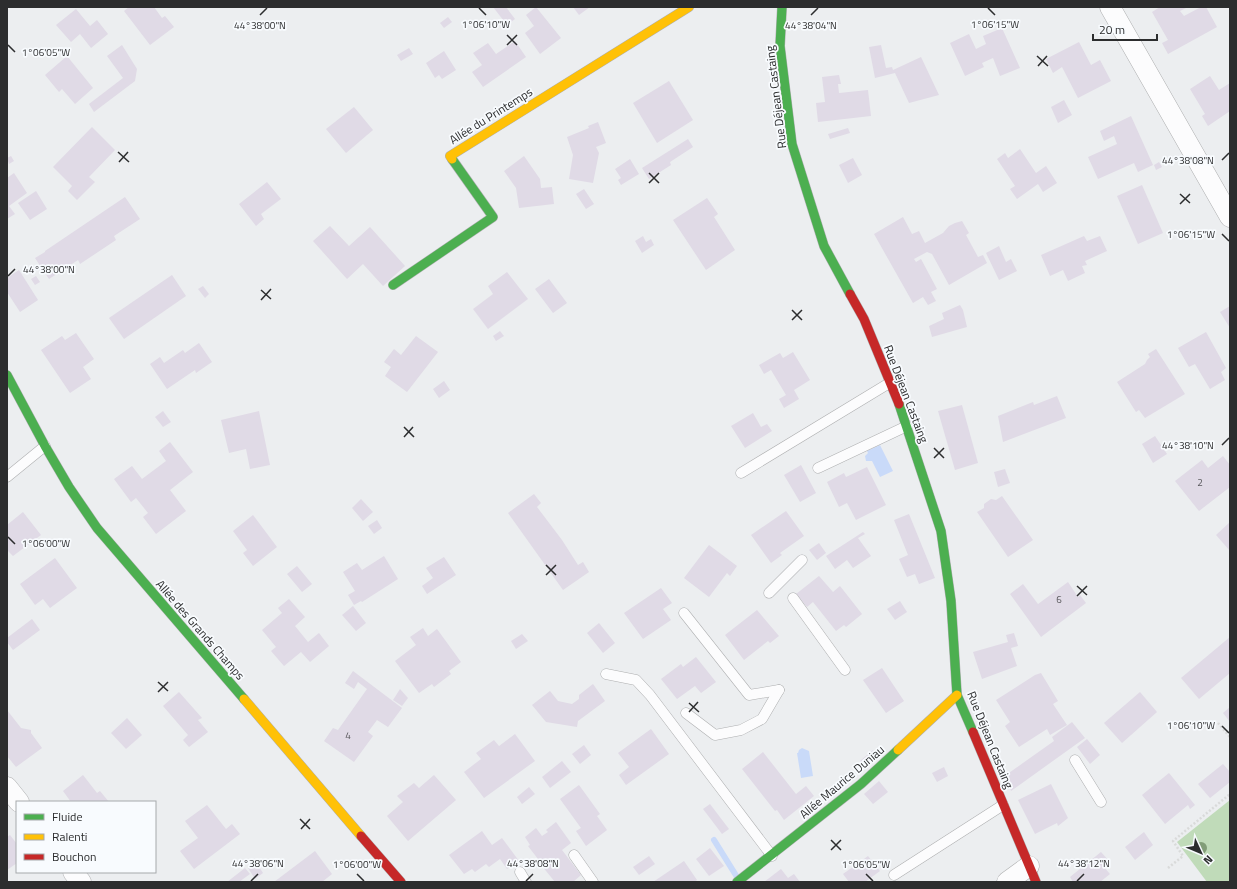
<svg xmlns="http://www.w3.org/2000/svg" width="1237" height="889" font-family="'Titillium Web',sans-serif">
	<rect width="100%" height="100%" fill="#eceef0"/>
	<polygon fill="#c0dbb9" points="1230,800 1230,882 1207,882 1177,842"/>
	<g fill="#c9daf9">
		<polygon points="880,445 893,471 880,477 872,461 866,461 865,456 868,453 867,451"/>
		<polygon points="802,748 809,751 813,776 801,778 797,753 798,753 799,750"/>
	</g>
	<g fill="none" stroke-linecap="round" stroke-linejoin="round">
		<polyline stroke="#c9daf9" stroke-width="6" points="714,840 737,877"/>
	</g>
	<g fill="#e0dae6">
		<polygon points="129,7 154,7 162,18 165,16 174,27 150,45 124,11"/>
		<polygon points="493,7 506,7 515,19 507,25"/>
		<polygon points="536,7 561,38 540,54 525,33 534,26 526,15"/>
		<polygon points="573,7 590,7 579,15"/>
		<polygon points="1160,7 1188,7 1180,11 1184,16 1201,7 1206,7 1217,27 1168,54 1162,43 1168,40 1152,12"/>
		<polygon points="76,9 90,26 97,20 108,34 91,48 80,34 71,42 56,25"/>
		<polygon points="448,17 452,22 444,28 440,23"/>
		<polygon points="1002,28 1020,68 1000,76 993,58 982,63 984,67 965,76 950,43 969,34 976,49 986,44 983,36"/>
		<polygon points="515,41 526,57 483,87 472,72 482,65 473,53 488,43 496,54"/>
		<polygon points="1079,42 1091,65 1100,60 1111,81 1078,98 1062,67 1053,73 1046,59"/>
		<polygon points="122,45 137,69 135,81 94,112 89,104 123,78 107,56"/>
		<polygon points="881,45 886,68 892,67 893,70 921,57 939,95 909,103 895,73 875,78 869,47"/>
		<polygon points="409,48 413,54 401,61 397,55"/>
		<polygon points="444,51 456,70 442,79 439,75 435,78 426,63"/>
		<polygon points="67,56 93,88 75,104 62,89 59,92 45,75"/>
		<polygon points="839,75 841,84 838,84 839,93 868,90 871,116 818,122 816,103 825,102 822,77"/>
		<polygon points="1210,76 1219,90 1230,83 1230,111 1208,126 1202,116 1205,114 1190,89"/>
		<polygon points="669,81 693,120 657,143 633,103"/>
		<polygon points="1064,100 1072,115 1058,123 1051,107"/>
		<polygon points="354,107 373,130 346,153 326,129"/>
		<polygon points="1131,116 1153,165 1138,172 1134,163 1098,179 1088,157 1117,144 1114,136 1104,141 1100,131"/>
		<polygon points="598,122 606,143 596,147 599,153 593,183 569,179 573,155 567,137 589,128 588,126"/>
		<polygon points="92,127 115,150 89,177 95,182 77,200 68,191 72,186 53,167"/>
		<polygon points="848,128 850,133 830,139 828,134"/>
		<polygon points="688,139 693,147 670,162 671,165 649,179 642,168"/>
		<polygon points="1020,149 1036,173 1046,166 1057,183 1043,192 1038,184 1017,199 1010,189 1015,186 997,159 1005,153 1008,158"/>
		<polygon points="11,156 14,161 9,164 7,158"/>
		<polygon points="524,156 540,179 541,188 552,187 554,204 519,208 516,188 504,171"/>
		<polygon points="853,158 862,175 848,183 839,165"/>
		<polygon points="630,159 639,174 621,185 618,180 621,178 615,169"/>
		<polygon points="1159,162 1162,167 1156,170 1154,165"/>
		<polygon points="14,173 27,193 9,206 15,214 7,219 7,178"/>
		<polygon points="267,182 281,199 261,214 264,219 256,226 239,204"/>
		<polygon points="1142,185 1163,233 1138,244 1117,196"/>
		<polygon points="584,189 594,204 586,209 576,194"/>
		<polygon points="36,191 47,209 30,220 18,203"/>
		<polygon points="125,197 140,219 114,236 116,240 80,264 78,260 49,279 35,258 45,252 45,251"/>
		<polygon points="707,198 718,214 714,217 735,250 706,270 673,220"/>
		<polygon points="903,217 912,234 919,231 925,243 943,233 949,226 955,223 962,221 969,233 966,235 978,257 983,255 987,263 949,285 932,254 927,252 914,259 916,262 921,259 937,289 931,292 936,301 928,305 923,297 913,303 874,234"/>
		<polygon points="330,226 349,246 370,227 405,266 383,286 363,264 347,279 313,241"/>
		<polygon points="643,236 646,242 651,239 654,245 642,253 635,241"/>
		<polygon points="1084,236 1087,241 1100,236 1107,251 1085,261 1087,265 1082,266 1085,273 1068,281 1063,270 1050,276 1041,255"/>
		<polygon points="999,246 1006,262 1011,259 1017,271 999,280 986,253"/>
		<polygon points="19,270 38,300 20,312 7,292 7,278"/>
		<polygon points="507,272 528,299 488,329 473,309 493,294 488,286"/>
		<polygon points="172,275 186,296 124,339 109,318"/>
		<polygon points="36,276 40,282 35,285 31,279"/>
		<polygon points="549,279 567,303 553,313 535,289"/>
		<polygon points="203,286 209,294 205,298 198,289"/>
		<polygon points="960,305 963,310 967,327 932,337 929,326 944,319 942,313"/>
		<polygon points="1230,306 1230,328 1220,312"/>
		<polygon points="500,331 504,336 496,341 493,336"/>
		<polygon points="1206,332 1226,368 1221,372 1225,380 1210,389 1195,364 1189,367 1178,348"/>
		<polygon points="76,333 94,359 83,367 91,379 70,393 41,350 62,336 65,340"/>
		<polygon points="416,336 438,352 407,392 385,376 391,367 384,362 394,349 401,355"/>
		<polygon points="199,343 212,362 196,373 195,370 167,389 150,364 160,357 164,363 183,350 185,353"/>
		<polygon points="1156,349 1185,394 1145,418 1139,410 1136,412 1117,382 1145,364 1147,360 1150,357 1148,354"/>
		<polygon points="793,352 810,380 794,390 799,399 784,408 779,399 786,395 771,370 764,374 759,365 780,353 783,358"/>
		<polygon points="444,381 450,390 439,398 433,389"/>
		<polygon points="1057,396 1066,418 1003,442 998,416 1033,402 1034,405"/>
		<polygon points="962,405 978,463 955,470 938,411"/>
		<polygon points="163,411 171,422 163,427 155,417"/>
		<polygon points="259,411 270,465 250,469 246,449 229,453 221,420"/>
		<polygon points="753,413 761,427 767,424 772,431 745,448 731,426"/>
		<polygon points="1155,436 1167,454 1153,463 1142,444"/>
		<polygon points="170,442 193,472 170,490 186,511 156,534 143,517 148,513 136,498 131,502 114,479 132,466 142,479 166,461 159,451"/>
		<polygon points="1223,456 1230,465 1230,487 1199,511 1175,481 1202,460 1208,468"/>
		<polygon points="801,465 816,493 800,502 784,475"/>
		<polygon points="867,467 886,505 856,520 847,503 839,507 827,482 844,473 846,477"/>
		<polygon points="1005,469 1010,483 998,487 994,472"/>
		<polygon points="534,494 541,503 537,507 562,540 578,565 583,562 589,572 563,590 508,513"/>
		<polygon points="1002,496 1033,540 1008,557 977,512 984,508 984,504 991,499 996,500"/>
		<polygon points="361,499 373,512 363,521 352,508"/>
		<polygon points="786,511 804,536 780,553 782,555 771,563 751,535"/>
		<polygon points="23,512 41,535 13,556 8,551 7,552 7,525"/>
		<polygon points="909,514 935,578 919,584 915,574 907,577 899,559 908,555 894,520"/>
		<polygon points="253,515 277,547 253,566 243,553 247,550 233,531"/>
		<polygon points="377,520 382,528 374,534 368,526"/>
		<polygon points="1230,522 1230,551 1216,535"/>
		<polygon points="863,532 865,534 858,538 871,556 853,568 847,560 835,569 826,556"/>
		<polygon points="819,543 826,553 817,560 809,550"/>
		<polygon points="709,545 737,566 730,576 727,573 709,597 684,578"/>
		<polygon points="384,556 398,579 362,602 361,601 354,605 348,595 355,591 343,572 357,563 362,570"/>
		<polygon points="444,557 456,575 427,594 422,586 433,578 426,568"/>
		<polygon points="55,558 77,588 50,608 43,599 35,605 20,584"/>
		<polygon points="297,566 312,584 302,592 287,574"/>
		<polygon points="819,576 833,592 840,586 862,614 846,627 844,625 836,631 813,602 807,607 796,594"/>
		<polygon points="1068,582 1078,597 1080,595 1086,603 1041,637 1010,594 1023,584 1038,604"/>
		<polygon points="661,588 672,603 663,609 671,620 643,639 624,613"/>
		<polygon points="289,599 305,617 295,626 308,642 319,633 329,646 310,662 301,652 284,666 271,651 276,647 262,630 282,613 278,608"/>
		<polygon points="900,601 907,612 895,620 887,609"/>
		<polygon points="353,606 366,623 356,631 342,615"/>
		<polygon points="757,610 779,636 770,643 768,641 744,660 725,635"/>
		<polygon points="32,619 40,630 13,650 7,642 7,638"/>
		<polygon points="599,623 615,643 603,653 587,633"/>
		<polygon points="423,628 428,636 437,629 461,662 449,671 451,674 434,687 432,684 419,693 395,661 416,645 410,637"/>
		<polygon points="1014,633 1018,646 1011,648 1017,666 982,679 973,652 1008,642 1006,635"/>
		<polygon points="522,634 528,641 516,649 511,641"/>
		<polygon points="1230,637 1230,673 1199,699 1181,678"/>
		<polygon points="696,657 716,682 701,693 695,686 677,699 661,679 681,664 683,667"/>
		<polygon points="882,668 904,701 886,713 863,680"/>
		<polygon points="353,671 402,708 388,727 377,720 368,732 373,736 354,762 324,741 333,728 338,730 367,689 358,682 354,689 345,683"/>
		<polygon points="1041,673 1058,701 1053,704 1067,725 1050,735 1047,729 1019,747 1005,726 1010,722 996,700 1035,675"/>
		<polygon points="593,684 605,701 578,721 577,727 546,722 532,705 550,691 558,701 572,704 579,699 579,695"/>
		<polygon points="400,689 408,698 402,706 393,700"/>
		<polygon points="179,692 202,718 198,720 208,732 189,747 183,740 188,735 163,706"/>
		<polygon points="1140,692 1157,712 1122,743 1104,723"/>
		<polygon points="1230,707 1230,722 1223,713"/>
		<polygon points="7,710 21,728 31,730 31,733 42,748 16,767 7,756"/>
		<polygon points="127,718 142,735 126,749 111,733"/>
		<polygon points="1072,722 1085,738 1011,791 1006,775 1054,741 1052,737"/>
		<polygon points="651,729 669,754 626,785 619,775 629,767 618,753"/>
		<polygon points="515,734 535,761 484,798 464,772 481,759 476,753 494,740 499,746"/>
		<polygon points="1087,739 1100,755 1090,764 1077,747"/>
		<polygon points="584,745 591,755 580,764 572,754"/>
		<polygon points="873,750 879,757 869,766 866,762 863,764 860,761"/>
		<polygon points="763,752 796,794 806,786 814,796 784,820 777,810 775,811 742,769"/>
		<polygon points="562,761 571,772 550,788 542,777"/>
		<polygon points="1223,764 1230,772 1230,782 1210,798 1198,784"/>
		<polygon points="944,767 948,776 937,782 932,773"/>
		<polygon points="1169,773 1195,805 1190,809 1188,805 1165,824 1142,795"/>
		<polygon points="83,775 97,793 100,791 109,802 71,802 63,791"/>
		<polygon points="434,775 456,800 408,841 387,816 403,802 397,796 414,783 419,788"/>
		<polygon points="879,781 888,792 873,804 864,794"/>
		<polygon points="1051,784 1068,818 1058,826 1057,823 1035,834 1018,800"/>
		<polygon points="579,785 600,814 597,816 607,830 586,846 576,831 581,828 560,799"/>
		<polygon points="529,787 535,794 522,804 517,797"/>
		<polygon points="710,804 729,829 722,834 703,809"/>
		<polygon points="207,805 226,829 232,824 240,834 194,869 180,851 198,838 185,821"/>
		<polygon points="556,822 571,843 562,850 581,875 573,882 555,882 542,866 537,865 538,859 528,846 530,845 525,837 536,828 542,836 548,832 546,830"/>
		<polygon points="482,831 492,845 502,838 519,861 507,869 500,859 489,867 486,864 475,872 472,869 464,874 449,855"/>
		<polygon points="1144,832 1153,845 1135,860 1125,847"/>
		<polygon points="10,835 17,844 17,863 7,870 7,837"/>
		<polygon points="710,848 724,866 709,876 696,859"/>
		<polygon points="315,851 332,874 322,882 274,882"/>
		<polygon points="1101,852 1109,861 1103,866 1110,874 1100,882 1073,882 1070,877"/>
		<polygon points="649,856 655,864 639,875 633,867"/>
		<polygon points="868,856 880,871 865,882 849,882 843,874"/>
		<polygon points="684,861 697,880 695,882 653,882"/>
		<polygon points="256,862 263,873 255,879 248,868"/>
		<polygon points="245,868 250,874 239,882 227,882"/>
		<polygon points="781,869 788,878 794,874 800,882 764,882"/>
	</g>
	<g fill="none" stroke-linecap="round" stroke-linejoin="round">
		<defs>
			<g id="lane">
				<polyline points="818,468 907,426"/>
				<polyline points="741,473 891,382"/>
				<polyline points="7,477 45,446"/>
				<polyline points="769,593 802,560"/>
				<polyline points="793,598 845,670"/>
				<polyline points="684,613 749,695 779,690"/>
				<polyline points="606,674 636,680 650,695 772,856"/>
				<polyline points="686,713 715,735 741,730 762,719 779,690"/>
				<polyline points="1075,760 1101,802"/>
				<polyline points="574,855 593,882"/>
				<polyline points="520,872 526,882"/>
				<polyline points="894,875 1003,805"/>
			</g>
			<g id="street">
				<polyline points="1110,7 1230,217"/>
				<polyline points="7,787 19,802"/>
				<polyline points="73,872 81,882"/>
				<polyline points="1007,882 1029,866"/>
			</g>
			<g id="fast">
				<polyline points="782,7 780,46 792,144 824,246 850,294"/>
				<polyline points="393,285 493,217 452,159"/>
				<polyline points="7,375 45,446 69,487 97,528 244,699"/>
				<polyline points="899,404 941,531 951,601 957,695 973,732"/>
				<polyline points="737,882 861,784 898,750"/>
			</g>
			<g id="slow">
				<polyline points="452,159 450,156 689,7"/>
				<polyline points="244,699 361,836"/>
				<polyline points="898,750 957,695"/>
			</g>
			<g id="jam">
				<polyline points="850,294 864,319 899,404"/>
				<polyline points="973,732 1036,882"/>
				<polyline points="361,836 401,882"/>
			</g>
		</defs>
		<use href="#lane" stroke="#aeafb0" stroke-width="11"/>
		<use href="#street" stroke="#aeafb0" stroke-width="21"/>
		<use href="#fast" stroke="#aeafb0" stroke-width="10"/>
		<use href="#slow" stroke="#aeafb0" stroke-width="10"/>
		<use href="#jam" stroke="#aeafb0" stroke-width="10"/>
		<g stroke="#d9dada" stroke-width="2.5" stroke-dasharray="2 2" stroke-linecap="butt">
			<polyline points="1218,723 1230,737"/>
			<polyline points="1168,868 1183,856 1173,841 1230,794"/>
		</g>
		<use href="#lane" stroke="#fcfcfd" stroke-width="10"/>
		<use href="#street" stroke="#fcfcfd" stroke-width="20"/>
		<use href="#fast" stroke="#4caf50" stroke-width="9"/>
		<use href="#slow" stroke="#ffc107" stroke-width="9"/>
		<use href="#jam" stroke="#c62828" stroke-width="9"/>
	</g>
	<circle fill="#829d78" cx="1201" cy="848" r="6"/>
	<path fill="none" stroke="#2c2d2e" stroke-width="1.5" d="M 479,8 L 486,15M 988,8 L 995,15M 260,15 L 267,8M 811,15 L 818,8M 507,35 L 517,45M 8,45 L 15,52M 507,45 L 517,35M 1037,56 L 1048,66M 1038,66 L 1047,56M 118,152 L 129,162M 1222,160 L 1229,153M 119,162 L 128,152M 649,173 L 659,183M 649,183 L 659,173M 1180,194 L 1190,203M 1180,204 L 1190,194M 1222,234 L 1229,241M 8,276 L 15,269M 261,290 L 271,299M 261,300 L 271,289M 792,310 L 802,320M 792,320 L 802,310M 404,427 L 414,437M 404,437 L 413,427M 1222,445 L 1229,438M 934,448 L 944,458M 934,458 L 944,448M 8,537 L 15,544M 546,565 L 556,575M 546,575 L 556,565M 1077,586 L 1087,595M 1077,596 L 1087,586M 158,682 L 168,691M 158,692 L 168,682M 689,703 L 699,712M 689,712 L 698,702M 1222,726 L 1229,733M 300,819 L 310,829M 301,829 L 310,819M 831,840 L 841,850M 831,850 L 841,840M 357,874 L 364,881M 866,874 L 873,881M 251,881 L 258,874M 526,881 L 533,874M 1077,881 L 1084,874"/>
	<g text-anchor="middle" stroke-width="3.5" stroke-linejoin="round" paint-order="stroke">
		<g font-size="10" fill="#5a595d">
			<text x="1200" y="486">2</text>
			<text x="1059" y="603">6</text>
			<text x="348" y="739">4</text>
		</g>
		<g font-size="12" fill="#2c2d2e" stroke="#f8fbfe">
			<text transform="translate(776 97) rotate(-97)" y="4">Rue Déjean Castaing</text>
			<text transform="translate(491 116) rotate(-32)" y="4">Allée du Printemps</text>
			<text transform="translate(906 394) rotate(69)" y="4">Rue Déjean Castaing</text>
			<text transform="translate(200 630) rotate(49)" y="4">Allée des Grands Champs</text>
			<text transform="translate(990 740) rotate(68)" y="4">Rue Déjean Castaing</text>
			<text transform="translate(842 782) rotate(-40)" y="4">Allée Maurice Duniau</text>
		</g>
	</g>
	<g font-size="10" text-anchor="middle" fill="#2c2d2e" stroke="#f8fbfe" stroke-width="3.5" stroke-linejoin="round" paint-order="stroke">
		<text x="995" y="28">1°06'15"W</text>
		<text x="486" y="28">1°06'10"W</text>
		<text x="260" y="29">44°38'00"N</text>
		<text x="811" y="29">44°38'04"N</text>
		<text x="46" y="56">1°06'05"W</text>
		<text x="1188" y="164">44°38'08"N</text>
		<text x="1191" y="238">1°06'15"W</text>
		<text x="49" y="273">44°38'00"N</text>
		<text x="1188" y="449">44°38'10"N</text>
		<text x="46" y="547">1°06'00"W</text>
		<text x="1191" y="729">1°06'10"W</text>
		<text x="258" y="867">44°38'06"N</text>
		<text x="533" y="867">44°38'08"N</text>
		<text x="1084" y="867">44°38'12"N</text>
		<text x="357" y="868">1°06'00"W</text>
		<text x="866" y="868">1°06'05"W</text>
	</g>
	<rect width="1237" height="889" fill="none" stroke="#2c2d2e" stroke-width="16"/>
	<rect x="16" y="801" width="140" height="72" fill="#f8fbfe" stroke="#a6a9ab"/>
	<rect x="24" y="814" width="20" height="6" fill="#4caf50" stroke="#a6a9ab"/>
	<text x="52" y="821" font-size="12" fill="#2c2d2e">Fluide</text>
	<rect x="24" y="834" width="20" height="6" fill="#ffc107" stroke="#a6a9ab"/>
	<text x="52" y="841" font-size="12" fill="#2c2d2e">Ralenti</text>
	<rect x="24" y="854" width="20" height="6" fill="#c62828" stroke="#a6a9ab"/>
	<text x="52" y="861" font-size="12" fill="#2c2d2e">Bouchon</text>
	<g transform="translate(1201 853) rotate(134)" stroke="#f8fbfe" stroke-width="3" paint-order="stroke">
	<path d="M0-3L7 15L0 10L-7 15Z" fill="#2c2d2e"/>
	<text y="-6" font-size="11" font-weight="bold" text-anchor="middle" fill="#2c2d2e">N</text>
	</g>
	<path d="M1093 34v6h64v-6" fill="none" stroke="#2c2d2e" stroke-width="2"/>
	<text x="1099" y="34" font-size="12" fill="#2c2d2e" stroke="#f8fbfe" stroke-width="3" paint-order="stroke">20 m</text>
</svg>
